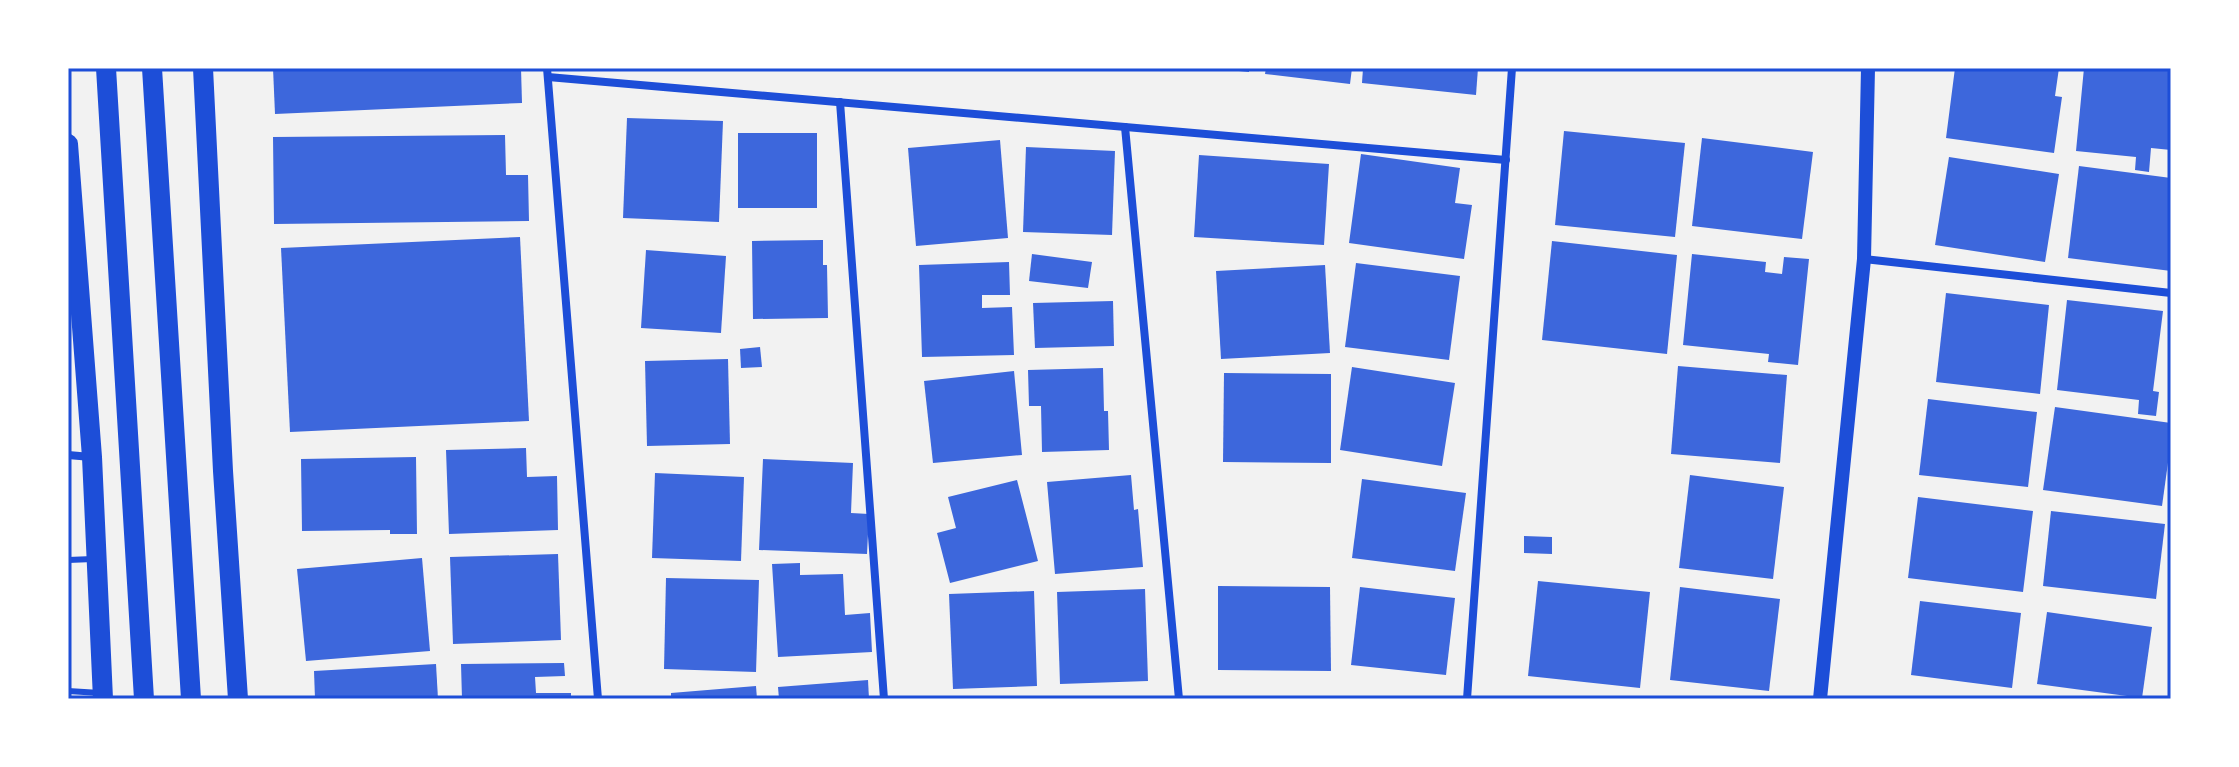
<svg xmlns="http://www.w3.org/2000/svg" width="2239" height="767" font-family="'Open Sans',sans-serif">
	<rect width="100%" height="100%" fill="#f2f2f2"/>
	<g fill="#3d67dc">
		<polygon points="273,68 521,68 522,103 275,114"/>
		<polygon points="1229,68 1249,68 1249,72 1229,70"/>
		<polygon points="1266,68 1352,68 1350,84 1265,74"/>
		<polygon points="1363,68 1478,68 1476,95 1362,83"/>
		<polygon points="1955,68 2059,68 2055,96 2062,97 2054,153 1946,138"/>
		<polygon points="2084,68 2171,69 2171,150 2151,148 2149,172 2135,170 2136,157 2076,151"/>
		<polygon points="627,118 723,121 719,222 623,218"/>
		<polygon points="1564,131 1685,143 1675,237 1555,225"/>
		<rect x="738" y="133" width="79" height="75"/>
		<polygon points="505,135 506,175 528,175 529,221 274,224 273,137"/>
		<polygon points="1702,138 1813,152 1802,239 1692,226"/>
		<polygon points="1000,140 1008,238 916,246 908,148"/>
		<polygon points="1026,147 1115,151 1112,235 1023,232"/>
		<polygon points="1361,154 1460,168 1455,203 1472,205 1464,259 1349,243"/>
		<polygon points="1199,155 1329,164 1324,245 1194,237"/>
		<polygon points="1949,157 2059,174 2045,262 1935,245"/>
		<polygon points="2079,166 2171,178 2171,271 2068,258"/>
		<polygon points="520,237 529,421 290,432 281,248"/>
		<polygon points="823,240 823,265 827,265 828,318 753,319 752,241"/>
		<polygon points="1552,241 1677,255 1667,354 1542,340"/>
		<polygon points="646,250 726,256 721,333 641,328"/>
		<polygon points="1032,254 1092,262 1088,288 1029,281"/>
		<polygon points="1692,254 1766,262 1765,272 1782,274 1784,257 1809,259 1798,365 1768,362 1769,354 1683,345"/>
		<polygon points="1009,262 1010,295 982,295 982,308 1012,307 1014,355 922,357 919,265"/>
		<polygon points="1356,263 1460,276 1449,360 1345,347"/>
		<polygon points="1325,265 1330,353 1221,359 1216,271"/>
		<polygon points="1946,293 2049,305 2040,394 1936,382"/>
		<polygon points="2067,300 2163,311 2153,391 2159,392 2156,416 2138,414 2139,400 2057,390"/>
		<polygon points="1113,301 1114,346 1035,348 1033,303"/>
		<polygon points="760,347 762,367 741,368 740,349"/>
		<polygon points="728,359 730,444 647,446 645,361"/>
		<polygon points="1678,366 1787,375 1780,463 1671,454"/>
		<polygon points="1352,367 1455,383 1442,466 1340,450"/>
		<polygon points="1103,368 1104,411 1108,411 1109,450 1042,452 1041,406 1029,406 1028,370"/>
		<polygon points="1014,371 1022,455 933,463 924,381"/>
		<polygon points="1224,373 1331,374 1331,463 1223,462"/>
		<polygon points="1928,399 2037,412 2028,487 1919,475"/>
		<polygon points="2055,407 2171,423 2171,441 2162,506 2043,490"/>
		<polygon points="526,448 527,477 557,476 558,530 449,534 446,450"/>
		<polygon points="416,457 417,534 390,534 390,530 302,531 301,459"/>
		<polygon points="763,459 853,463 851,513 869,514 867,554 759,550"/>
		<polygon points="655,473 744,477 741,561 652,558"/>
		<polygon points="1131,475 1134,510 1138,509 1143,567 1055,574 1047,482"/>
		<polygon points="1690,475 1784,487 1773,579 1679,568"/>
		<polygon points="1362,479 1466,493 1455,571 1352,558"/>
		<polygon points="1017,480 1038,561 950,583 937,533 956,528 948,497"/>
		<polygon points="1918,497 2033,511 2023,592 1908,578"/>
		<polygon points="2051,511 2165,524 2156,599 2043,586"/>
		<polygon points="1524,536 1552,537 1552,554 1524,553"/>
		<polygon points="558,554 561,640 453,644 450,557"/>
		<polygon points="422,558 430,651 306,661 297,569"/>
		<polygon points="800,563 800,575 843,574 845,615 870,613 872,652 778,657 772,564"/>
		<polygon points="666,578 759,580 756,672 664,669"/>
		<polygon points="1538,581 1650,592 1640,688 1528,676"/>
		<polygon points="1218,586 1330,587 1331,671 1218,670"/>
		<polygon points="1360,587 1455,598 1446,675 1351,665"/>
		<polygon points="1680,587 1780,599 1769,691 1670,680"/>
		<polygon points="1145,589 1148,681 1060,684 1057,592"/>
		<polygon points="1034,591 1037,686 953,689 949,594"/>
		<polygon points="1920,601 2021,613 2012,688 1911,675"/>
		<polygon points="2047,612 2152,627 2142,698 2037,684"/>
		<polygon points="564,663 565,676 535,677 536,693 571,693 571,699 462,699 461,664"/>
		<polygon points="436,664 438,699 315,699 314,671"/>
		<polygon points="868,680 869,699 779,699 778,687"/>
		<polygon points="756,686 757,699 671,699 671,693"/>
	</g>
	<g fill="none" stroke-linecap="round" stroke-linejoin="round">
		<g stroke="#1d4ed8" stroke-width="6">
			<polyline points="68,560 93,559"/>
			<polyline points="68,691 100,693"/>
		</g>
		<g stroke="#1d4ed8" stroke-width="8">
			<polyline points="547,68 598,699"/>
			<polyline points="548,77 1506,160"/>
			<polyline points="840,102 884,699"/>
			<polyline points="1125,127 1179,699"/>
			<polyline points="1864,259 2171,293"/>
			<polyline points="68,455 91,457"/>
			<polyline points="1467,699 1512,68"/>
		</g>
		<polyline stroke="#1d4ed8" stroke-width="14" points="1820,699 1864,259 1868,68"/>
		<g stroke="#1d4ed8" stroke-width="20">
			<polyline points="106,68 144,699"/>
			<polyline points="152,68 191,699"/>
			<polyline points="203,68 223,471 238,699"/>
			<polyline points="68,144 92,457 103,699"/>
		</g>
	</g>
	<rect width="2239" height="767" fill="none" stroke="#ffffff" stroke-width="140"/>
	<rect x="70" y="70" width="2099" height="627" fill="none" stroke="#1d4ed8" stroke-width="3"/>
</svg>
